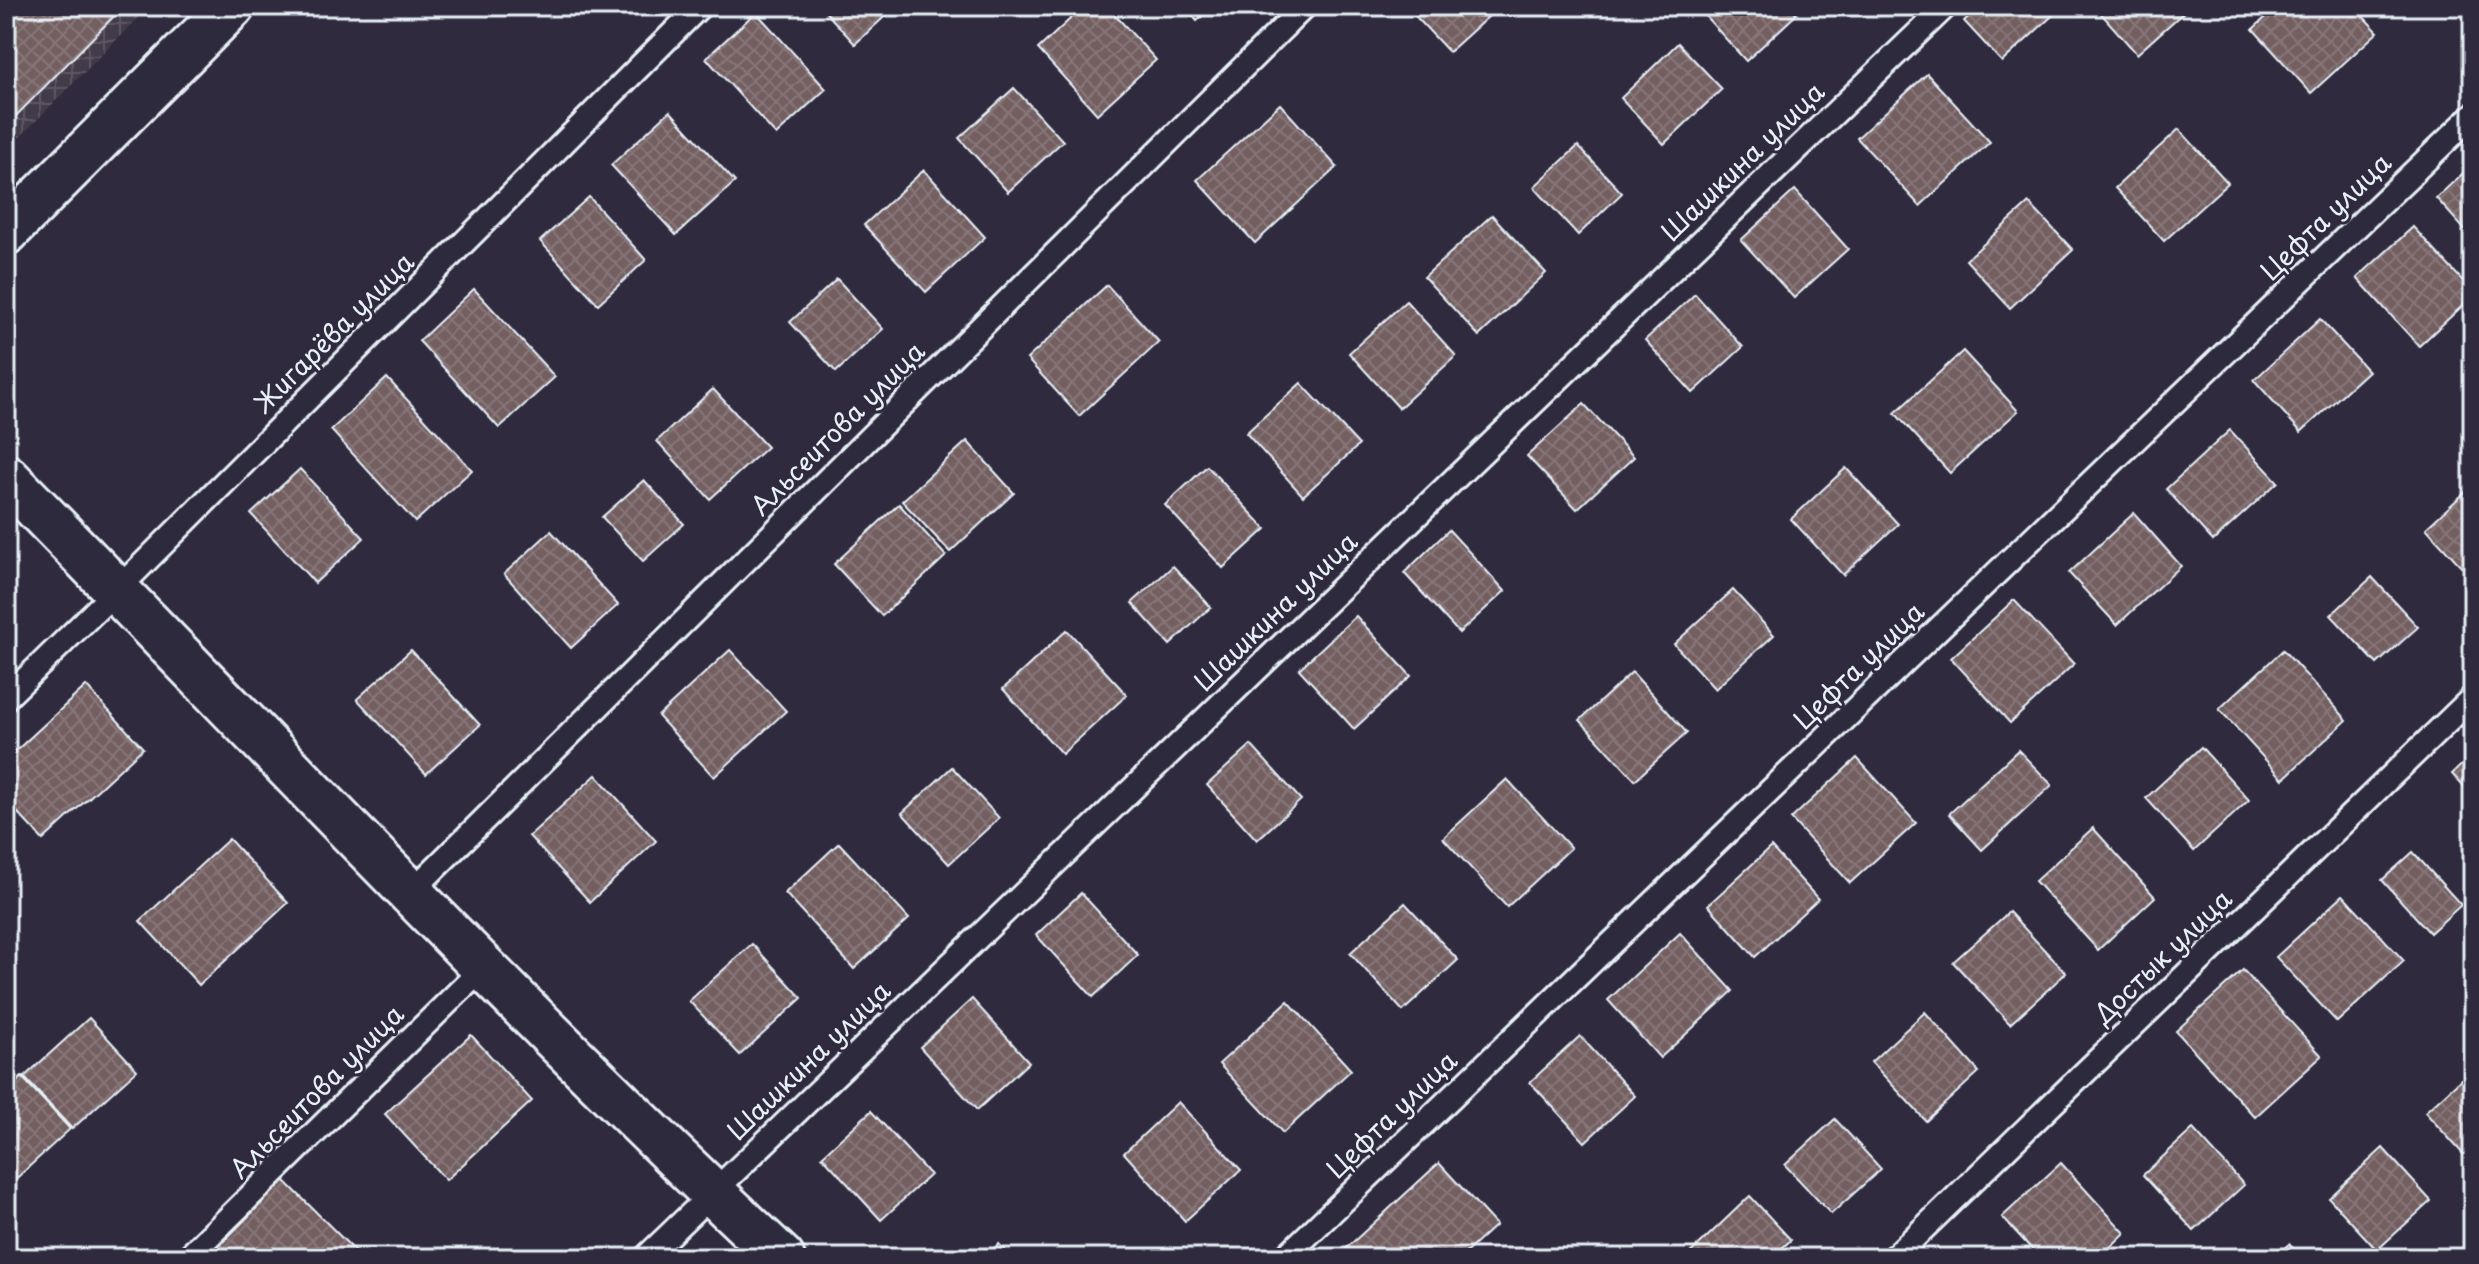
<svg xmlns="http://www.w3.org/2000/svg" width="2479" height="1264" font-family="'Playpen Sans',sans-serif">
	<defs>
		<pattern id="industrial-grid" width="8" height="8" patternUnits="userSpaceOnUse" patternTransform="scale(2)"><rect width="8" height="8" fill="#433a48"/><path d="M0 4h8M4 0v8" fill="none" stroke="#5e5763"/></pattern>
		<pattern id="building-cross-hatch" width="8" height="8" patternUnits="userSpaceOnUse" patternTransform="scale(2)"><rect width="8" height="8" fill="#735e61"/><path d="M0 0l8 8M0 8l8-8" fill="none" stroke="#877678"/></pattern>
	</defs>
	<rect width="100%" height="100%" fill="#2f2a3d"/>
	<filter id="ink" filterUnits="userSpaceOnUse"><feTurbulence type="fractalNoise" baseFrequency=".0125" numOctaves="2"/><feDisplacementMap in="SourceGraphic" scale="16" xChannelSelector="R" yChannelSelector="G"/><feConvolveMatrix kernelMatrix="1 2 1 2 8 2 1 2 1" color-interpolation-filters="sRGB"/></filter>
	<g filter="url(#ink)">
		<polygon fill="url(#industrial-grid)" points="6,6 150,6 6,151"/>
		<g fill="url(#building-cross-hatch)" stroke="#e8f1f8" stroke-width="2">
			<polygon points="6,6 124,6 6,126"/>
			<polygon points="820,6 896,6 855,44"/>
			<polygon points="1084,6 1107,6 1156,60 1097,114 1038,49"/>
			<polygon points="1184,6 1213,6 1197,21"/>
			<polygon points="1406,6 1500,6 1449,52"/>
			<polygon points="1790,6 1797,14 1746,61 1697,7"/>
			<polygon points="1980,6 2063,6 2002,62 1964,21"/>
			<polygon points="2101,6 2178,6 2184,12 2137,54 2097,9"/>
			<polygon points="2278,6 2353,6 2378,32 2311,93 2253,29"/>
			<polygon points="756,12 826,89 776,135 706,58"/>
			<polygon points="1678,43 1722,89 1664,144 1621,98"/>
			<polygon points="1927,74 1990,142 1920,206 1857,138"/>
			<polygon points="1014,88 1063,141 1008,192 959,138"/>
			<polygon points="1280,104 1337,167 1255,243 1197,180"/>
			<polygon points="670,111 735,182 676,235 611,165"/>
			<polygon points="2179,129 2228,183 2164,241 2115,188"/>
			<polygon points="1578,146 1622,193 1578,235 1534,187"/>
			<polygon points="2473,164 2473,239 2436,198"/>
			<polygon points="924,170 985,237 926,292 864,225"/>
			<polygon points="1795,190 1848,249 1794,298 1741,240"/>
			<polygon points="589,197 646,260 598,304 540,241"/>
			<polygon points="2029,203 2073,250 2010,308 1966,260"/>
			<polygon points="1492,215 1546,273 1479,336 1424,277"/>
			<polygon points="2413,227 2473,292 2473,296 2419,346 2357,278"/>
			<polygon points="837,279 883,329 836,372 790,322"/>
			<polygon points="1107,285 1159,342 1079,416 1027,359"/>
			<polygon points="474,289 555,377 499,428 419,341"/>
			<polygon points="1695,294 1743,347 1693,393 1645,340"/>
			<polygon points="1406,301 1456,356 1399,408 1349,353"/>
			<polygon points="2320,319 2368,371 2301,432 2254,380"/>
			<polygon points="1963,351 2018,411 1950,473 1895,413"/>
			<polygon points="387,378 472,470 415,522 331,430"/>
			<polygon points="1301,383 1359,445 1303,496 1246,433"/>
			<polygon points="713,389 767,447 710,499 657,441"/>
			<polygon points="1584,404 1634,457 1577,509 1527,456"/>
			<polygon points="2230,430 2278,482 2213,541 2166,489"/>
			<polygon points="967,441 1014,493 950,552 902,501"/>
			<polygon points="1207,466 1266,529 1223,568 1165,505"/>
			<polygon points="1846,468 1898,524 1843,575 1791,519"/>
			<polygon points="300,469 364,538 315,583 251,514"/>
			<polygon points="644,480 684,524 643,561 602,517"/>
			<polygon points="2473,485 2473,579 2426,528"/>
			<polygon points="899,504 946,556 882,616 834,564"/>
			<polygon points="2134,513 2181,566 2117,625 2069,573"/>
			<polygon points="1449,530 1505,591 1459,633 1404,573"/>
			<polygon points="551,531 618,605 571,648 504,574"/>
			<polygon points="1173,566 1211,607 1170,645 1132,603"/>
			<polygon points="2372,577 2418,627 2377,664 2331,615"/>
			<polygon points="1733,590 1774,635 1715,689 1674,644"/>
			<polygon points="2014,600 2074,664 2010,723 1951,658"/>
			<polygon points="1356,616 1411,676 1354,729 1299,669"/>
			<polygon points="1067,630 1127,695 1062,754 1003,689"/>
			<polygon points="411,650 480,725 426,774 357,699"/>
			<polygon points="730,650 786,711 714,777 658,716"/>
			<polygon points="2283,650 2347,720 2283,779 2219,709"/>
			<polygon points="1632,672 1687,733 1635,780 1580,720"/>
			<polygon points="86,686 143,748 43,840 6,800 6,760"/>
			<polygon points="1251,745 1301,800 1257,840 1207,785"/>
			<polygon points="2201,747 2249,800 2194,851 2146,798"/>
			<polygon points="2018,750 2052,785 1982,850 1949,814"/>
			<polygon points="2473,754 2473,797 2452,774"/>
			<polygon points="1857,758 1916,823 1850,883 1791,819"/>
			<polygon points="952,767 999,818 949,864 902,813"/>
			<polygon points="596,775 656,841 590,902 529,836"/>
			<polygon points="1507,779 1571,848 1507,907 1443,838"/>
			<polygon points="2093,828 2155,897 2098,950 2035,881"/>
			<polygon points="229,839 288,903 199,985 140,921"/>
			<polygon points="839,843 909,919 854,969 785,893"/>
			<polygon points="1771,847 1818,899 1755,957 1708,905"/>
			<polygon points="2413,852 2461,905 2430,933 2382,880"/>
			<polygon points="1081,893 1138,955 1093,997 1036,935"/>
			<polygon points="2343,895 2404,961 2337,1022 2276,957"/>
			<polygon points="1405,903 1458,960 1403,1011 1350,953"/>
			<polygon points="2009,912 2066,973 2010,1024 1953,962"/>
			<polygon points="1680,933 1733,991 1660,1058 1608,1000"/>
			<polygon points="752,944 802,998 740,1055 689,1001"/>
			<polygon points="2243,970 2322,1056 2255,1117 2176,1031"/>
			<polygon points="972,999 1029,1062 977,1110 920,1047"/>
			<polygon points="1288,1001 1351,1070 1283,1133 1219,1064"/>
			<polygon points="1925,1012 1979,1072 1926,1121 1871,1062"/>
			<polygon points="89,1018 137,1070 72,1129 24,1077"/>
			<polygon points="471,1035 532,1101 446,1180 385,1114"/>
			<polygon points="1580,1036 1635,1096 1585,1142 1530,1082"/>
			<polygon points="2473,1068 2473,1165 2425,1112"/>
			<polygon points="22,1077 70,1129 6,1188 6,1092"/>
			<polygon points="1178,1102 1241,1170 1185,1221 1124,1153"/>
			<polygon points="871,1111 930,1175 881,1220 822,1156"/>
			<polygon points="1835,1119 1881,1169 1831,1214 1785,1165"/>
			<polygon points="2193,1129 2244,1185 2194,1231 2143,1175"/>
			<polygon points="2383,1148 2431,1201 2377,1250 2329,1198"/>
			<polygon points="1439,1163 1496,1225 1460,1258 1344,1258 1340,1254"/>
			<polygon points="2061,1163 2125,1233 2099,1258 2040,1258 2002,1217"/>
			<polygon points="284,1180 362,1258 207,1258"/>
			<polygon points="1750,1196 1791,1240 1771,1258 1685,1258"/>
			<polygon points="999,1244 1012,1258 983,1258"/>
			<polygon points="2289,1244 2302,1258 2273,1258"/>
		</g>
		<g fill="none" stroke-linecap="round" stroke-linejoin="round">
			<defs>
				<g id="service">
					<polyline points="6,698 117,590 700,6"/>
					<polyline points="411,892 1305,6"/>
					<polyline points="187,1258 485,966"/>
					<polyline points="645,1258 1946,6"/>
					<polyline points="1284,1258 2473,115"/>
					<polyline points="1893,1258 2473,697"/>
				</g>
				<path id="minor" d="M 6,477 C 263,739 514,1008 782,1258"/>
				<polyline id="tertiary" points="6,232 232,6"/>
			</defs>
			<use href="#service" stroke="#e8f1f8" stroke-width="28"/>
			<use href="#minor" stroke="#e8f1f8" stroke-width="50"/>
			<use href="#tertiary" stroke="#e8f1f8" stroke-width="50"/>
			<use href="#service" stroke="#2f2a3d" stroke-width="22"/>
			<use href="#minor" stroke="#2f2a3d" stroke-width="44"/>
			<use href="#tertiary" stroke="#2f2a3d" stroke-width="44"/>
		</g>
	</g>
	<g text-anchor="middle" stroke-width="6" stroke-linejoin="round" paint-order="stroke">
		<g font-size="26" fill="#e8f1f8" stroke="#2f2a3d">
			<text transform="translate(1743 162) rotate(-44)" y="9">Шашкина улица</text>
			<text transform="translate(2326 217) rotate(-44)" y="9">Цефта улица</text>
			<text transform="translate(334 333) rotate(-45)" y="9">Жигарёва улица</text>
			<text transform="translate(838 429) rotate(-45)" y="9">Альсеитова улица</text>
			<text transform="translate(1276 612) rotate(-44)" y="9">Шашкина улица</text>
			<text transform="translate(1859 666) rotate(-44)" y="9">Цефта улица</text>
			<text transform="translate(2163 957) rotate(-44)" y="9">Достык улица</text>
			<text transform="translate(809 1061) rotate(-44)" y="9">Шашкина улица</text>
			<text transform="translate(317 1092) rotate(-45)" y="9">Альсеитова улица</text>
			<text transform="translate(1392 1115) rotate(-44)" y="9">Цефта улица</text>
		</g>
	</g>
	<rect width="2479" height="1264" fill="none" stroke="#2f2a3d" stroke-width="32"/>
	<rect x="16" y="16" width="2447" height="1232" fill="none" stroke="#e8f1f8" stroke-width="3" filter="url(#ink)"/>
</svg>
